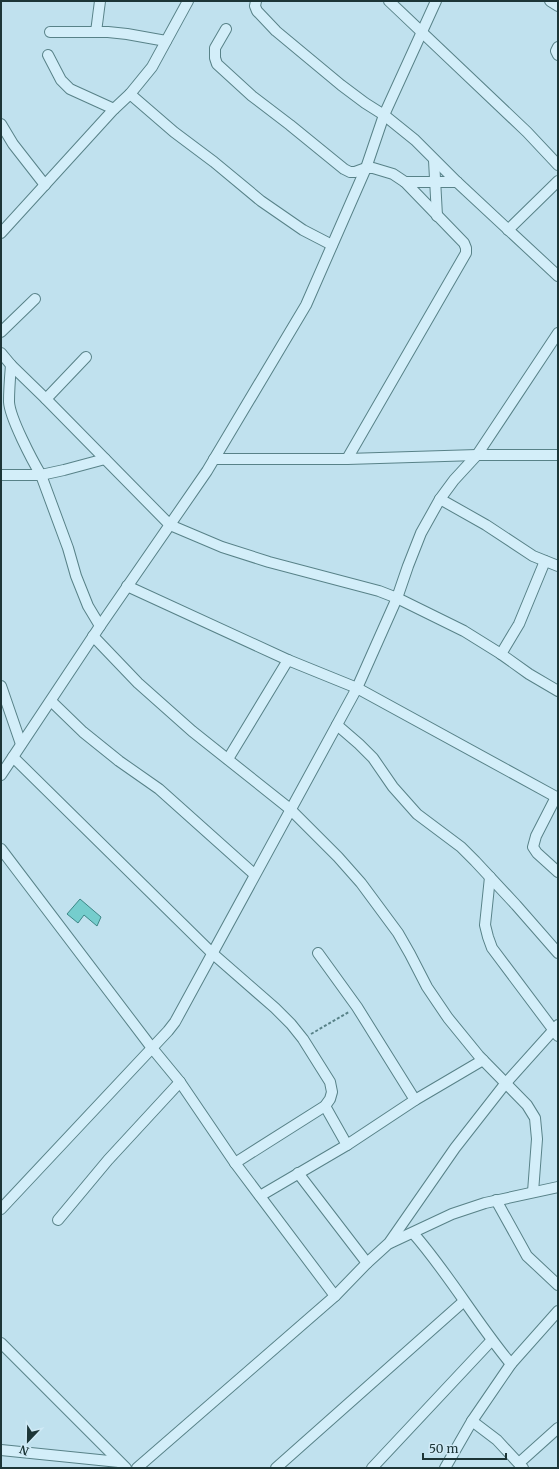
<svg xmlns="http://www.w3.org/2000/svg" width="559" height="1469" font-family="Merriweather,serif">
	<rect width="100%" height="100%" fill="#c0e1ee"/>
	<polygon fill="#75cdcd" stroke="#3d8786" points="80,899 101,917 97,926 84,915 78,923 67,914"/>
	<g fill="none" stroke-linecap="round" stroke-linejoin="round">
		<defs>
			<g id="minor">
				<polyline points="256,1 255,6 257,11 276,31 341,85 365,103 384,115 415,140 457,182 558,276"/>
				<polyline points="389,1 527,132 558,165"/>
				<polyline points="550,1 558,6"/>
				<polyline points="226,29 215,48 215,58 217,64 252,96 290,125 344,169 350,172 355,172 366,168 373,168 393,174 405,182 464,243 466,248 466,253 347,459"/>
				<polyline points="50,32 108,32 127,34 166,41"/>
				<polyline points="96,32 100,1"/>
				<polyline points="558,47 556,51 558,55"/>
				<polyline points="48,55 61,80 70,89 114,109"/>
				<polyline points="130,94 174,132 214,162 261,201 303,230 332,245"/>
				<polyline points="1,124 13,144 45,185"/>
				<polyline points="434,160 437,216"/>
				<polyline points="405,182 457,182"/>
				<polyline points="508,230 558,181"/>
				<polyline points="1,233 114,109 130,94 152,67 188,1"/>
				<polyline points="1,332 35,299"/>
				<polyline points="1,353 11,365 46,399 170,525 222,547 269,562 379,591 397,598 464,631 501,654 529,674 558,691"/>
				<path d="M 11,365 C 10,377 9,390 9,402 C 10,418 32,460 41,475 L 68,548 L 76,576 L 88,606 L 100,626"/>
				<polyline points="46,399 86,357"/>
				<polyline points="214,459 347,459 477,455 558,455"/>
				<polyline points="1,475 41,475 64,470 105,459"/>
				<polyline points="440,499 486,525 533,556 558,566"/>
				<polyline points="127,586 288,660 357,688 558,798"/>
				<polyline points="93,636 138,683 192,731 290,809 338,857 361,883 398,933 410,954 427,987 448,1018 479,1056 527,1105 535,1118 537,1139 533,1192"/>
				<polyline points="501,654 519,624 545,561"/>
				<polyline points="1,686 21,744"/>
				<polyline points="51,701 83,732 119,761 159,789 254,874"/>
				<polyline points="337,725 359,744 373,758 393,787 417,814 461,847 475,861 516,905 558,953"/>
				<polyline points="13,757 212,953 275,1008 291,1024 303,1039 330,1082 332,1092 330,1099 325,1106 235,1163"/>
				<polyline points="228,759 288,660"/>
				<polyline points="1,775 100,626 207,471 306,305 366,168 384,115 436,1"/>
				<polyline points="556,797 536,836 533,847 537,853 558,872"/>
				<polyline points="1,849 152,1048 180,1082 235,1163 335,1296"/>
				<polyline points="490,877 485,925 488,937 492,948 558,1036"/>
				<polyline points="318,953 357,1007 415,1100"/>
				<polyline points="325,1106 347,1145"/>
				<polyline points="298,1173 367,1263"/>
				<polyline points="260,1196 347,1145 415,1100 483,1060"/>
				<polyline points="496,1200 527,1256 558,1285"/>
				<polyline points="1,1209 168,1031 175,1022 357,688 397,598 408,566 421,533 440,499 454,480 477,455 558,333"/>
				<polyline points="58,1220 108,1160 180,1082"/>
				<path d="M 413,1233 C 449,1274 476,1322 511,1364"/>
				<polyline points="390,1243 452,1214 485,1203 558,1187"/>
				<polyline points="1,1343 126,1468"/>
				<polyline points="472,1421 497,1440 523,1468"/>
				<polyline points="1,1450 119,1462"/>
				<polyline points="519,1463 558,1428"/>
				<polyline points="137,1468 335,1296 367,1263 389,1243 455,1148 505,1084 558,1025"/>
				<polyline points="276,1468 463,1302"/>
				<polyline points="372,1468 491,1341"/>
				<polyline points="445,1468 472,1421 511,1364 558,1311"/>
			</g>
		</defs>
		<use href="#minor" stroke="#588288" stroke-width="12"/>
		<polyline stroke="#588288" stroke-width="2" stroke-dasharray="3 2" stroke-linecap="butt" points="311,1034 349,1012"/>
		<use href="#minor" stroke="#d3eef9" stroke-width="10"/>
	</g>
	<rect width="559" height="1469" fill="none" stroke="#1c3537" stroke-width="4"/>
	<g transform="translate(28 1441) rotate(202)" stroke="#d0eaf6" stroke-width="3" paint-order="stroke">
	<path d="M0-3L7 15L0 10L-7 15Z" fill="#1c3537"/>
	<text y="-6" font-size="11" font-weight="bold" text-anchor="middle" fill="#1c3537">N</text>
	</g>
	<path d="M423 1453v6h83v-6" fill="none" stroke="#1c3537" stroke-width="2"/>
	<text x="429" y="1453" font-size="12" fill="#1c3537" stroke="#d0eaf6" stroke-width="3" paint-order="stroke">50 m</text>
</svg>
